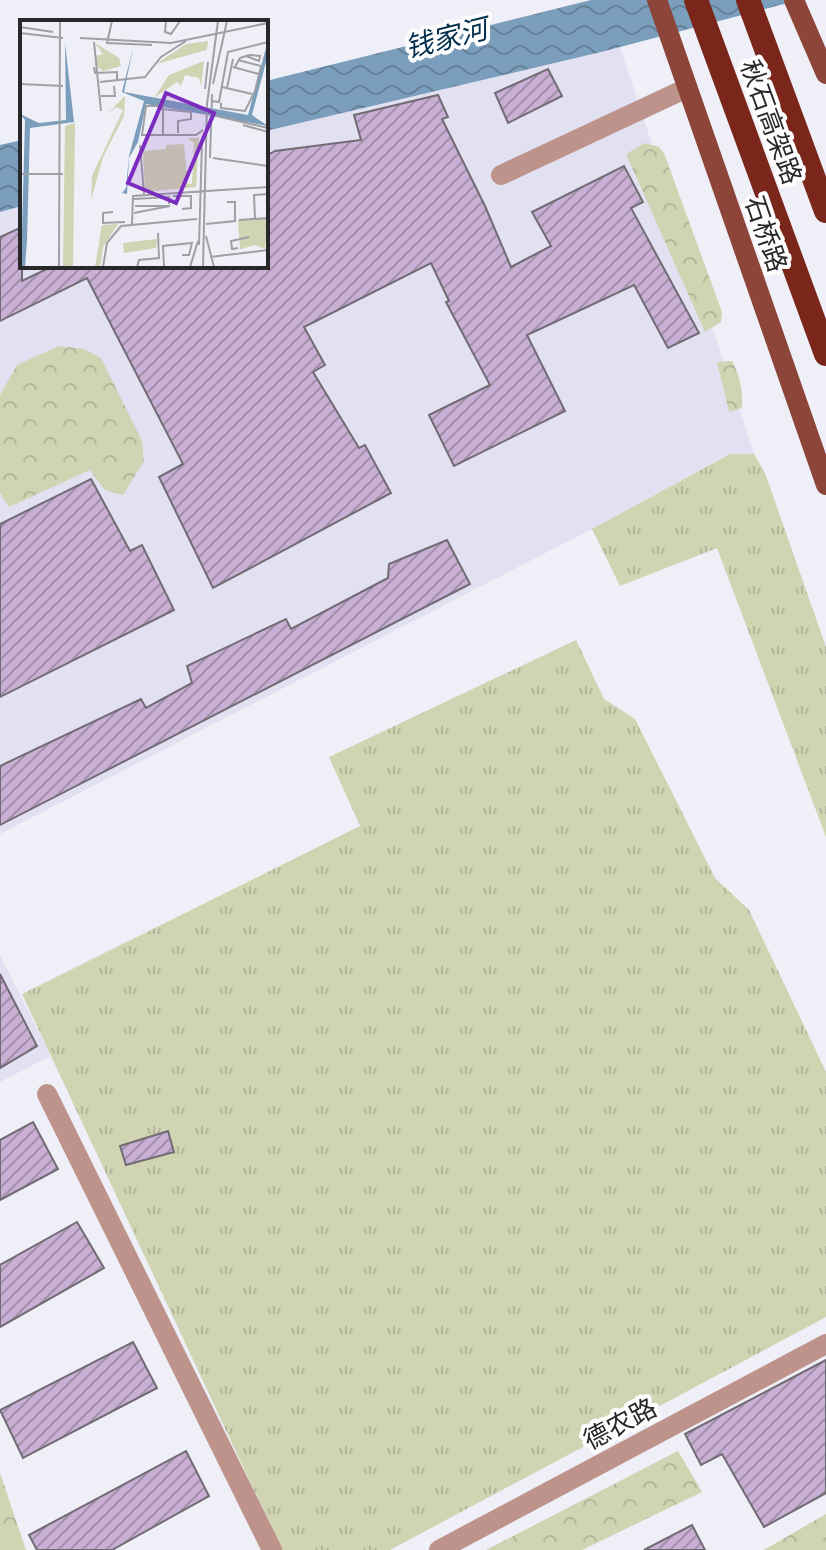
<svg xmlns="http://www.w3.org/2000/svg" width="826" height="1550" font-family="'Fira Sans','Noto Sans SC',sans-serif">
	<defs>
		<pattern id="grass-tufts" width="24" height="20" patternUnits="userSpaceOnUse" patternTransform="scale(2)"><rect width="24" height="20" fill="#d0d4b3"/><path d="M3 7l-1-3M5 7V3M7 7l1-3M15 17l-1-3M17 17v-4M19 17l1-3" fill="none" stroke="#b3b69a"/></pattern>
		<pattern id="forest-crowns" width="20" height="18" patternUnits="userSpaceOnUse" patternTransform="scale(2)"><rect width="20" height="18" fill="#d0d4b3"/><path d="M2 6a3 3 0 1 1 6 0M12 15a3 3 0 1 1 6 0" fill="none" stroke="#b3b69a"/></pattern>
		<pattern id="water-waves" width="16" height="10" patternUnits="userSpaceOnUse" patternTransform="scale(2)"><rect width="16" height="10" fill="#7b9ebc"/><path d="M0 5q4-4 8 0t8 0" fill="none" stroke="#658199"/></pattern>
		<pattern id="building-hatch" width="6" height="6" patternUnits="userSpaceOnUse" patternTransform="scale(2)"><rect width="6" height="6" fill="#c9afd4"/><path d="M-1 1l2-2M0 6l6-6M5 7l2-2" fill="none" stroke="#a38eac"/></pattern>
	</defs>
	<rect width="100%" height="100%" fill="#efeff7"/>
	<g fill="#e2e1f1">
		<polygon points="620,47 754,454 729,454 592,529 0,834 0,212 22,206 22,266 266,266 268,130"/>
		<polygon points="0,955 51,1056 0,1082"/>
	</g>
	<g fill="url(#grass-tufts)">
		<polygon points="730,454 754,454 765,473 826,647 826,837 717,548 620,586 592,529"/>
		<polygon points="576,640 604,699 635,719 715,878 749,910 826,1072 826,1317 390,1550 282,1550 22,994 360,826 329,757"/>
	</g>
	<g fill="url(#forest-crowns)">
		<polygon points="645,143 659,147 664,153 722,312 721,322 705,332 626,154"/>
		<polygon points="59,346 84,349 101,358 142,441 144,461 123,495 105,490 90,470 9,507 0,493 0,395 17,365"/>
		<path d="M 732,361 C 740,376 743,391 742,408 L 729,412 L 717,362 Z"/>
		<polygon points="678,1451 702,1492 582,1550 486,1550"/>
		<polygon points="0,1473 26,1550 0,1550"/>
		<polygon points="826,1514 826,1550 764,1550"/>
	</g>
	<g fill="url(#water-waves)">
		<polygon points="591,0 799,0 601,52 266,131 266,81"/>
		<polygon points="22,140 22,206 0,212 0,145"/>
	</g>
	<g fill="url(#building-hatch)" stroke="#716c73" stroke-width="2">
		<polygon points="548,69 562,96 508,123 495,93"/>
		<polygon points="438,95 448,117 442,119 485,206 511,267 551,246 532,212 624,166 643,202 631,208 699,333 668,348 634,285 527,335 565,411 454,466 429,415 490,385 446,302 449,301 431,263 304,327 325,365 313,372 359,448 365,445 391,493 213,588 159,477 183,464 87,278 0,321 0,237 22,227 22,281 53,266 266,266 266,156 275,151 361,140 354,115"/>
		<polygon points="91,479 130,551 142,545 174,610 0,697 0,524"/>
		<polygon points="447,540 470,584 0,825 0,766 141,699 146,708 192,683 187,666 286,619 291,629 388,578 389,564"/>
		<polygon points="0,974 37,1046 0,1068"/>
		<polygon points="33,1122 58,1169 0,1200 0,1140"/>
		<polygon points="168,1131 174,1152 126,1165 120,1146"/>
		<polygon points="77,1222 104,1268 0,1327 0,1265"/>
		<polygon points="133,1342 157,1388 23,1458 0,1410"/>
		<polygon points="826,1360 826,1493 764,1527 722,1454 701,1465 685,1434"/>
		<polygon points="186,1451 209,1496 112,1550 37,1550 29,1535"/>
		<polygon points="692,1525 705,1550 644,1550"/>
	</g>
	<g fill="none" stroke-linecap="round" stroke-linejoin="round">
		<g stroke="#be938b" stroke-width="20">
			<polyline points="501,175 687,88"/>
			<polyline points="47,1094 272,1550"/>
			<polyline points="439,1550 826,1344"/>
		</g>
		<g stroke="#8d4539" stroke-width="20">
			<polyline points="657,0 826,485"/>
			<polyline points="794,0 826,74"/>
		</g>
		<g stroke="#7a261a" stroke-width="24">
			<polyline points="696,0 826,354"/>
			<polyline points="748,0 826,211"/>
		</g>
	</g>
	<g text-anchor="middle" stroke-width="8" stroke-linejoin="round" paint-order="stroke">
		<g font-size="26" fill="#28282b" stroke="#fdfdfe">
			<text transform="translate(771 122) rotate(70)" y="9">秋石高架路</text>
			<text transform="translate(766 234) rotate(71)" y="9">石桥路</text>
			<text transform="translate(620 1424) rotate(-28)" y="9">德农路</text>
		</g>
		<g font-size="28" font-style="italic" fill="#012f4c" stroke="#fdfdfe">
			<text transform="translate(446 38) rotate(-14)" y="10">钱家河</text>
		</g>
	</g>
	<g transform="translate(20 20)">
		<rect width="248" height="248" fill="#efeff7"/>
		<path d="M 188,21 L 187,30 L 136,44 L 166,24 ZM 75,23 L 99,38 L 101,46 L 83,51 L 76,46 L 75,36 L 83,34 ZM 184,41 L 181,66 L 179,58 L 165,55 L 161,66 L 157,62 L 134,78 L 149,55 ZM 105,76 L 104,96 L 83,137 L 71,180 L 72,156 L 103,90 L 96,87 L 87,94 ZM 167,118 L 179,118 L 176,167 L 125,172 L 123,131 L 146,129 L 146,125 L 164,124 L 168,164 L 172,164 L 174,123 ZM 137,219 L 136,228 L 104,233 L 103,223 Z" fill="#d0d4b3"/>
		<path d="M 248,198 L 245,229 L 235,225 L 214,231 L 220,229 L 218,200 ZM 98,204 L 83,227 L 80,247 L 75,247 L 82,205 Z" fill="#d0d4b3"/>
		<path d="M 55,103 L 53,247 L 43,247 L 45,106 Z" fill="#d0d4b3"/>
		<path d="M 45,23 L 54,102 L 10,108 L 7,221 L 5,247 L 1,247 L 5,100 L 0,94 L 19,103 L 46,100 ZM 247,24 L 247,38 L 232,95 L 248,106 L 126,84 L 118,122 L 109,138 L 107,174 L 102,173 L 106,168 L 109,136 L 124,81 L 102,72 L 113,28 L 104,72 L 228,95 Z" fill="#7b9ebc"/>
		<path fill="none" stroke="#9f9fa5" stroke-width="2" d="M 92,1 L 87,23 L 132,25M 146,1 L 145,12 L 151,14 L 160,1M 0,7 L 33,12M 0,13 L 43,18M 60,18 L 151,23 L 248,3M 74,22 L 81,91M 74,47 L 75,53 L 97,52 L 97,61M 213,47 L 239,54M 215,47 L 220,38 L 226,36 L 230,35 L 240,36 L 239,41 L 226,36M 80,62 L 125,57 L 141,37 L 166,21M 0,64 L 43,66M 193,64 L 207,1M 202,67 L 232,74M 207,68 L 213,39M 185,69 L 188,42M 81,76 L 95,76 L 94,66M 192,81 L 199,82 L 208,32 L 248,22M 201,83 L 201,88 L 225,91 L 235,71 L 241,46 L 218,40M 141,89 L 171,92 L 171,99 L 158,101 L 158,113M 192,95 L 248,108M 223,105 L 248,112M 143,114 L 143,86 L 126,86 L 122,115 L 176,115 L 183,110M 120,125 L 124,174M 190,138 L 192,74M 193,138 L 248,146M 0,154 L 43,154M 153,176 L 171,176 L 171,188 L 162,189M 114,179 L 149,177 L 149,184M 93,192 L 83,193 L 83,203 L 105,202M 114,193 L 150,186 L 115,186M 235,199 L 234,175 L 248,174M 219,200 L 248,198M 112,204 L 113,176 L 248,167M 186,204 L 215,201 L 215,182 L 207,182M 186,216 L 194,247M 179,225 L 182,122M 218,228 L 212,229 L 211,221 L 229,217M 190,237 L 248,230M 39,247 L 40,1M 83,247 L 87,223 L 101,206 L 177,199M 117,247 L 119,240 L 139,238 L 138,213M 144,247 L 143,226 L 172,223 L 169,235 L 162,235M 170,247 L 178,221M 183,247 L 187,84 L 198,1"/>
		<path fill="#7b2cbf" fill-opacity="0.15" stroke="#7b2cbf" stroke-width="4" d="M 146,73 L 194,93 L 156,183 L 108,163 Z"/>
		<rect width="248" height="248" fill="none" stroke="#28282b" stroke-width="4"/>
	</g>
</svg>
